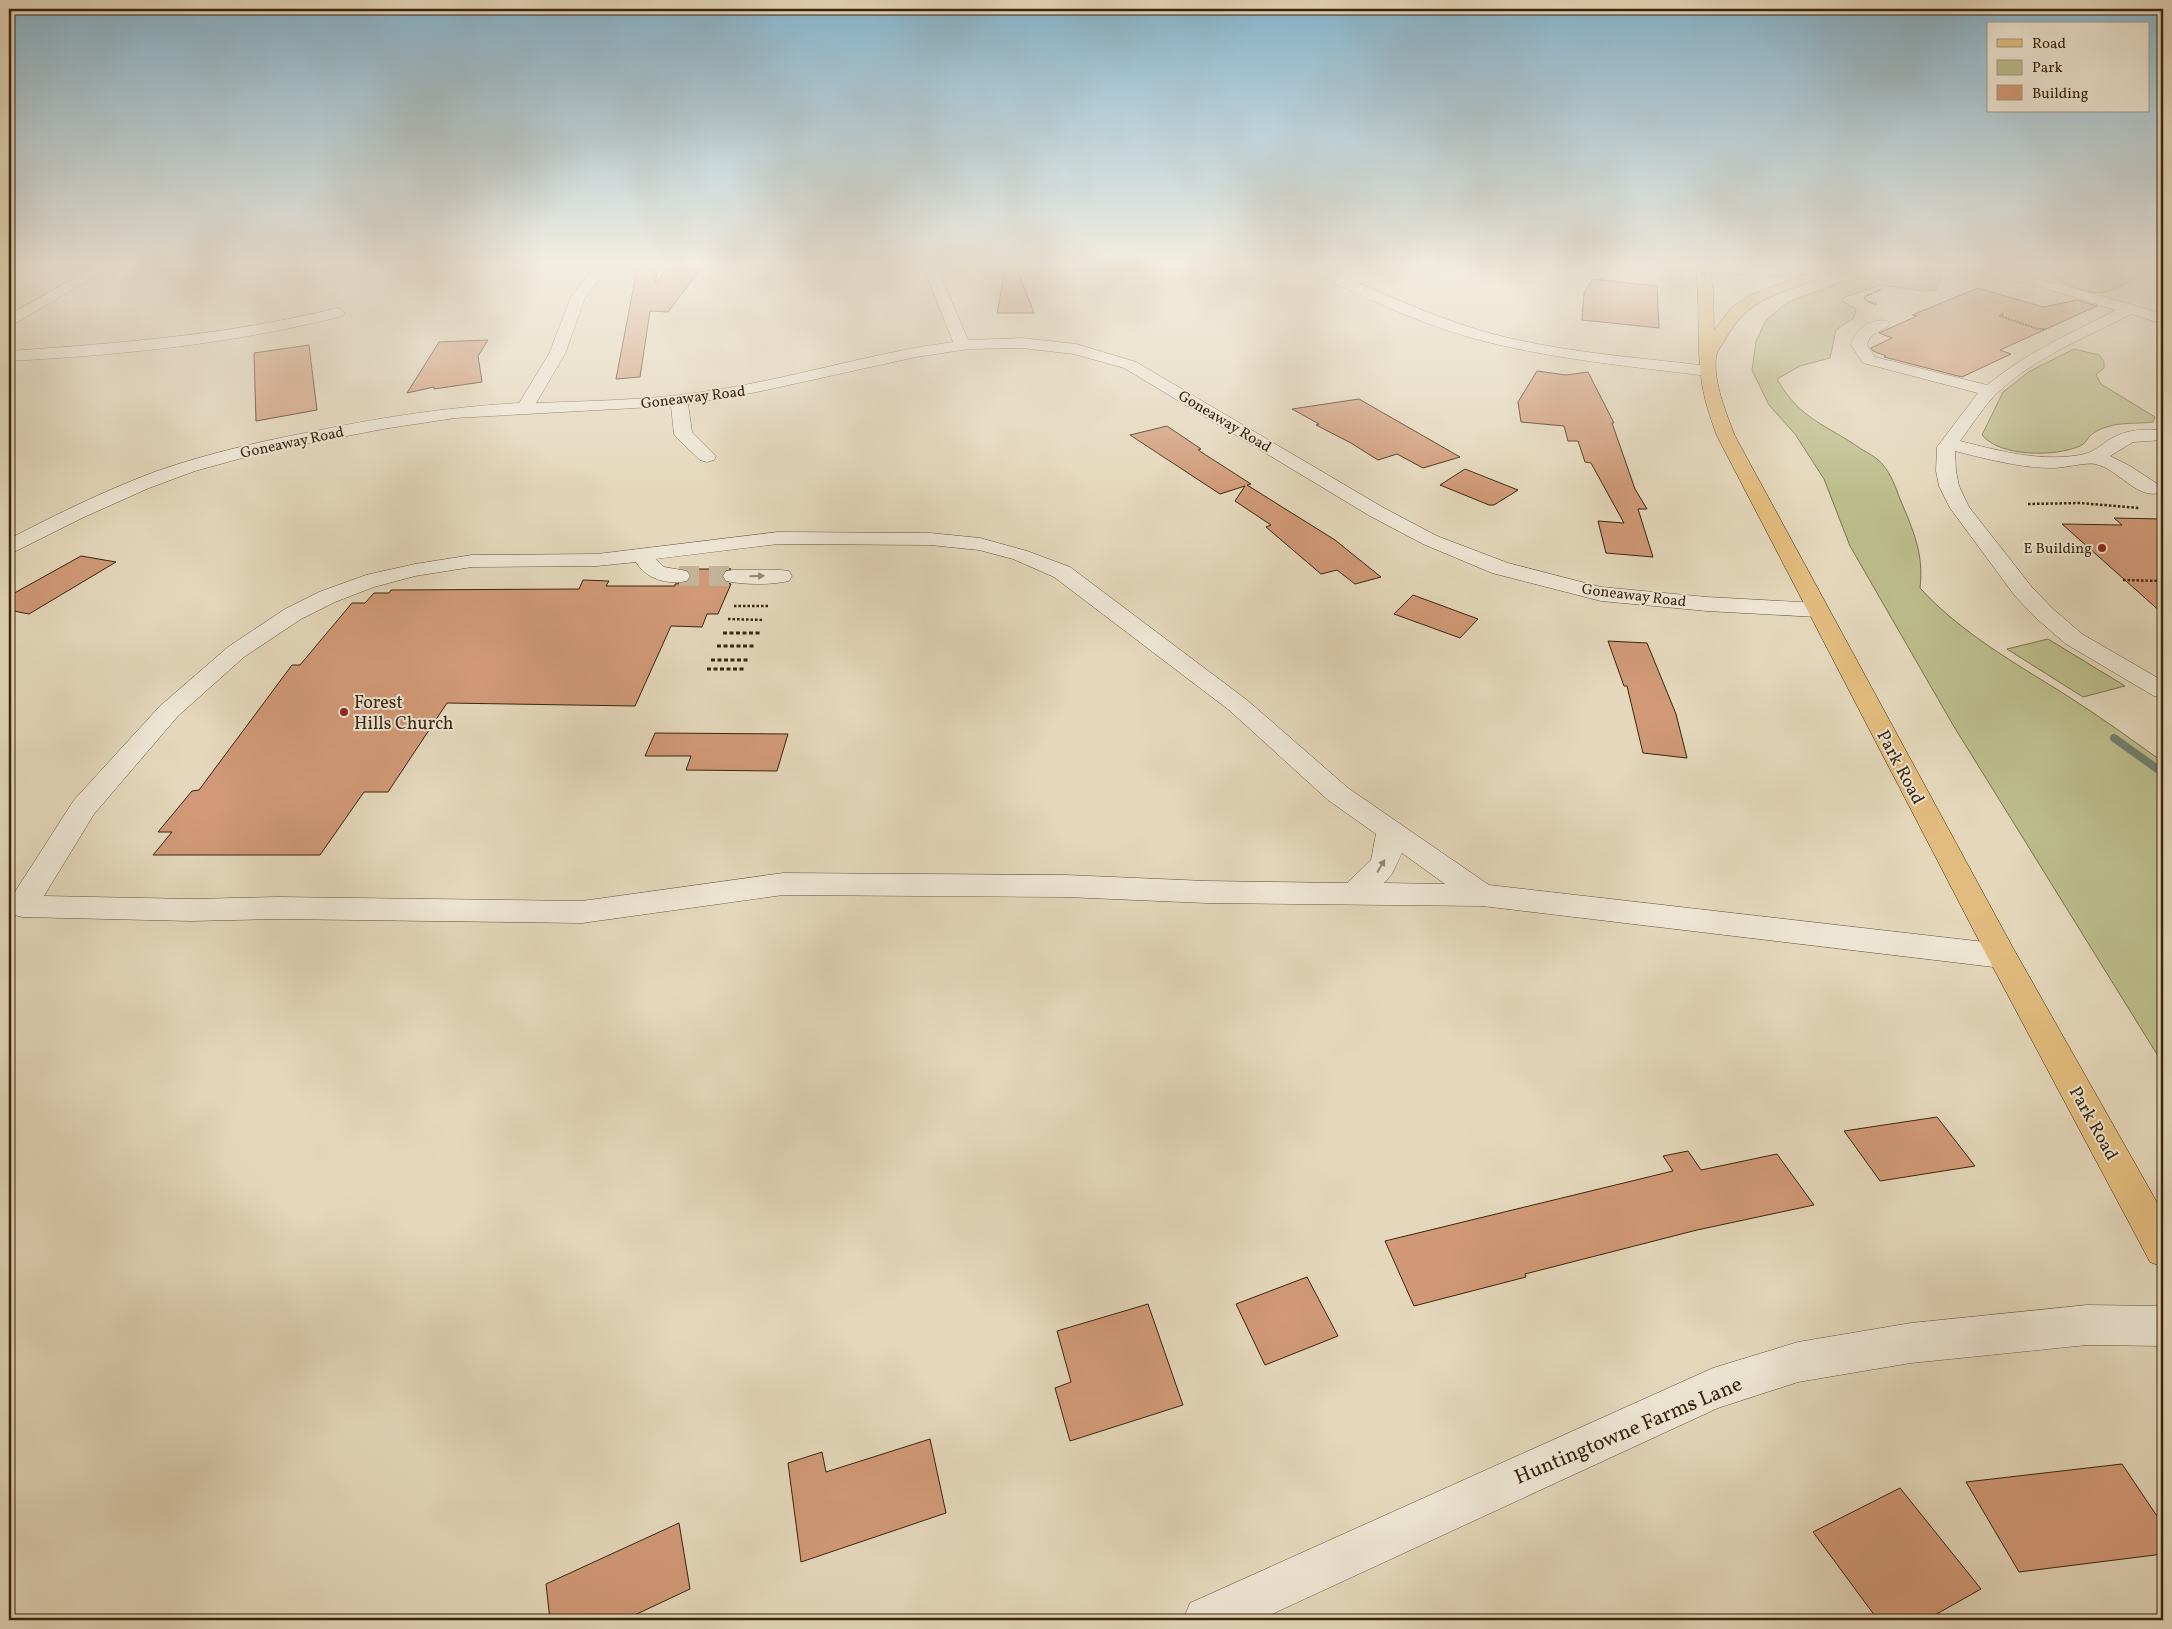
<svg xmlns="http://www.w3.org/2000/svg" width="2172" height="1629" font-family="Vollkorn,serif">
	<rect width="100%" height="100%" fill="#e4d7bb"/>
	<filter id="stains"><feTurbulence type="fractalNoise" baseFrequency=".004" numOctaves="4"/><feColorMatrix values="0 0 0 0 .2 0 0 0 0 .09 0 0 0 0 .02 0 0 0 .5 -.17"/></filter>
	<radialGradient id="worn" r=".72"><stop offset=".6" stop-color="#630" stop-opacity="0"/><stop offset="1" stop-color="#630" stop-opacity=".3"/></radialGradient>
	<g fill="#bcbc8b" stroke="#7b704c">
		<path d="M 1898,264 L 1946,264 L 1936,290 L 1923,291 L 1881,285 L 1845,297 L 1842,301 L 1856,309 L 1854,318 L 1836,330 L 1830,358 L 1800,366 L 1777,379 C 1800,420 1826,424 1861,449 C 1868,453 1878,458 1883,465 C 1891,474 1896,488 1900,499 C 1913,530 1924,553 1920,588 C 1961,633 2015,663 2066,695 C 2099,716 2131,739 2163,762 L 2163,1064 L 1953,725 L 1850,546 L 1824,479 L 1795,434 L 1769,405 L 1752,370 L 1756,341 L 1766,320 L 1788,302 L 1866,273 Z"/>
		<path d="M 2025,264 L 2128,264 L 2139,267 L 2145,273 C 2133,279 2119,289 2106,292 C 2083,297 2046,273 2025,264 Z"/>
		<path d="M 2074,349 L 2099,355 L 2104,361 L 2104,368 L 2096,375 L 2101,384 L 2155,417 L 2153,422 C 2139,424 2120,422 2107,427 C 2102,428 2094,432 2090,436 C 2087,439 2085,444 2080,446 C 2055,457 2000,457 1982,435 L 2003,392 L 2030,371 Z"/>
		<polygon points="2048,639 2125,686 2083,697 2007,649"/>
	</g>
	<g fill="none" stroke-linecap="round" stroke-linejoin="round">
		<polyline stroke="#717e6d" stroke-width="8" points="2114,738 2163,773"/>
	</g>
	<g fill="#d19977" stroke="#3a250d">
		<polygon points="1006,264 1015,264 1034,313 997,313"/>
		<polygon points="667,268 701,269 668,312 650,311 640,377 616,379 637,269 657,273 655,283"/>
		<polygon points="1593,279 1657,286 1659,328 1582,320 1584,293"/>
		<polygon points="1978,288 2043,307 2077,300 2097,306 2000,350 2011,354 1962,377 1884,357 1886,356 1873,351 1871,348 1892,338 1879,333 1917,316 1912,315"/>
		<polygon points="488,340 478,356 482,382 434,389 434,387 407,393 439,342"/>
		<polygon points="309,345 317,410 256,421 254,353"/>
		<polygon points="1537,371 1566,375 1588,372 1614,423 1612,423 1635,489 1647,509 1638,509 1653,557 1606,553 1598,521 1624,523 1591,463 1585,462 1578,441 1568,441 1564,426 1521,422 1518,402"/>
		<polygon points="1359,399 1460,457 1423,468 1397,454 1378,460 1351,443 1316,425 1319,424 1292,409"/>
		<polygon points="1167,426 1201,449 1198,450 1251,484 1247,485 1335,540 1381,577 1355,584 1337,570 1321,574 1266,527 1271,525 1235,501 1245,486 1220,494 1130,435"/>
		<polygon points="1465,469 1518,490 1494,505 1489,505 1440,485"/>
		<polygon points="2114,518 2163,519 2163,614 2062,524 2122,525"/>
		<polygon points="81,556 116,562 29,614 9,610 9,596"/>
		<polygon points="684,569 731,569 724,570 721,575 724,582 731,584 718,614 707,614 702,627 671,626 635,706 447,703 388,792 364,792 320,855 153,855 172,832 158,832 192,791 199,790 292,665 300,665 352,603 365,603 374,593 389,593 391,590 579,589 583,580 609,581 606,586 675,586 675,584 687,583 692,577 689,570"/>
		<polygon points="1413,595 1478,619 1460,638 1394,614"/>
		<polygon points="1608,641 1647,643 1676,714 1687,758 1643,753 1627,686 1624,686"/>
		<polygon points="655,733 788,734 777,771 686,770 691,756 645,756"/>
		<polygon points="1937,1117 1975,1166 1880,1181 1844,1131"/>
		<polygon points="1688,1151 1701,1170 1777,1154 1814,1205 1697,1230 1525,1274 1526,1277 1414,1306 1385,1241 1673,1171 1663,1156"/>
		<polygon points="1307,1277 1338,1336 1265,1365 1236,1304"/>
		<polygon points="1148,1304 1183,1405 1070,1441 1055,1388 1071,1382 1057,1331"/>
		<polygon points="930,1439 946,1513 801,1562 788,1463 822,1452 826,1472"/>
		<polygon points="2122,1464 2163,1525 2163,1554 2019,1572 1966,1482"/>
		<polygon points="1900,1488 1981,1589 1926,1620 1878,1620 1813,1532"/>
		<polygon points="679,1523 690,1589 624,1620 550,1620 546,1584"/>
	</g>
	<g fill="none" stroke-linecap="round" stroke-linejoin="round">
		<polyline stroke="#c2b398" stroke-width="20" stroke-dasharray="20 10" stroke-linecap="butt" points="679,576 734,576"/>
		<defs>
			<g id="minor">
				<polygon points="99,264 116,264 14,324 9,326 9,315"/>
				<path d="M 597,264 L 611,264 L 585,298 L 565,354 L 536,403 C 592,401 648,400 703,392 C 788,380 869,353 953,342 L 926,274 L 916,264 L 931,264 L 939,272 L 968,340 L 1022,338 L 1076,344 L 1136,362 L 1384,508 L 1437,536 L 1508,563 L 1601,587 L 1707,597 L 1817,603 L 1825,605 L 1828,610 L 1825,615 L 1817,617 L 1707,611 L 1601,601 L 1492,573 L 1423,544 L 1370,516 L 1124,368 L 1074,354 L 1022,348 L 969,349 L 916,357 L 757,392 L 688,404 L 692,432 L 716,456 L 714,460 L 707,462 L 700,460 L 677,438 L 674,434 L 671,406 L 455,418 L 383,429 L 264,452 L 195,471 L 149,488 L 82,518 L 16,551 L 9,553 L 9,539 C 57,514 106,490 157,471 C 209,453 262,441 315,431 C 383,417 450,407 519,403 L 549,354 L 571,297 Z"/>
				<path d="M 1298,264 L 1316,264 C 1371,288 1425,314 1482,331 C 1556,352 1633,357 1708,366 L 1714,367 L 1716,371 L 1714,375 L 1708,376 C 1629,366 1549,359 1472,338 C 1412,321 1356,293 1300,267 Z"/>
				<path d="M 1668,264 C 1704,263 1741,268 1777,268 C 1801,268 1824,263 1847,264 L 1845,267 C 1788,281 1733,274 1675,268 Z"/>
				<path d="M 1972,264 C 1989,264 1997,269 2013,273 C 2064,285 2113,299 2163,314 L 2163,324 L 2131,314 C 2085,338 2033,358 1995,395 C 1982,409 1971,426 1960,441 C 2000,451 2043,463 2085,454 C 2096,451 2104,442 2114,437 C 2129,429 2147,429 2163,430 L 2163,440 L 2133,442 L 2110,456 L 2130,466 L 2159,485 L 2162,489 L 2159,493 C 2136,499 2117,468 2095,464 C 2087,462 2064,468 2053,468 C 2020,468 1987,459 1955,451 L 1956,471 L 1959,486 L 1969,507 L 2031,586 L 2052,608 L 2082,634 L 2163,681 L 2163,698 L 2154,696 L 2066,644 L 2036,618 L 2015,596 L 1950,508 L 1939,486 L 1936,471 L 1937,447 L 1978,393 L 1863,363 L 1851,345 C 1854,330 1872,317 1887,321 L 1890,324 C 1882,333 1870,331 1867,345 L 1875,357 L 1987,385 C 2026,353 2071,333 2116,310 C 2089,302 2061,293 2034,285 C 2017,280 1983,279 1972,264 Z"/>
				<path d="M 337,308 L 342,310 L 345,313 L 342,316 C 233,344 121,355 9,361 L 9,351 C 120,343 229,335 337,308 Z"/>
				<path d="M 778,532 L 930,533 L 980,538 L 1027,551 L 1070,567 L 1247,700 L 1348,788 L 1489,885 L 2002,944 L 2013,948 L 2017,956 L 2013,964 L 2002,968 L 1482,906 L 1206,903 L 1066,897 L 783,895 L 582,923 L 278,919 L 191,921 L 22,917 L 11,914 L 9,909 L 11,898 L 74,800 L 160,706 L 228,647 L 285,609 L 319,592 L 366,575 L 415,564 L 472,555 L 597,554 ZM 778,544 L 930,545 L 979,550 L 1013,559 L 1054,577 L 1229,710 L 1328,800 L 1376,834 L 1371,860 L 1347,883 L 1206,881 L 1066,875 L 783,873 L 582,901 L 278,897 L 191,899 L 44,896 L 94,814 L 178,716 L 244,657 L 301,619 L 335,602 L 374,587 L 415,576 L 472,567 L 597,566 L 636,562 C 646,579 667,585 687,581 L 690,576 L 687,571 L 664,567 L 656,559 ZM 1402,853 L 1445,884 L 1384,883 L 1392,874 Z"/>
				<path d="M 734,570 L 781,570 L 789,571 L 792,576 L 789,581 C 771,585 744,585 726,581 L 723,576 L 726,571 Z"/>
				<polygon points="2087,1305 2163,1306 2163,1346 2087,1345 1911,1363 1798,1382 1718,1408 1259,1620 1183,1620 1190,1603 1713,1368 1798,1342 1911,1323"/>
			</g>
			<path id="major" d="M 1695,264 L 1709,264 L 1713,290 L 1714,330 L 1732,307 L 1750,295 L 1805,274 L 1819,266 L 1829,266 L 1831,269 C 1823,281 1803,284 1790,289 C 1758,301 1741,310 1724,342 C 1721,346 1716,353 1716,358 C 1713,382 1727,415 1735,436 L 2013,948 L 2163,1213 L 2163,1267 L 2150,1262 L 1987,956 L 1717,436 C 1710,417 1703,397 1701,376 C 1696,339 1701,301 1695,264 Z"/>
		</defs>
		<use href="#minor" stroke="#645238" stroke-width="1"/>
		<use href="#major" stroke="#3a250d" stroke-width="1"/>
		<g stroke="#3a250d" stroke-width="2" stroke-dasharray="2 1" stroke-linecap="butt">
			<polyline points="1876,304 1867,301 1864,297 1882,289"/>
			<polyline points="2003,314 2000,316 2038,329 2046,329"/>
		</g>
		<g stroke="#3a250d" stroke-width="2.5" stroke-dasharray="2.5 2" stroke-linecap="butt">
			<polyline points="2028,504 2080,503 2139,508"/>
			<polyline points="2123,580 2163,581"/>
			<polyline points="734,606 770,606"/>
			<polyline points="728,619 764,620"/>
		</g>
		<g stroke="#3a250d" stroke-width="3" stroke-dasharray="4 2.5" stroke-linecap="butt">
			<polyline points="723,633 760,633"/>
			<polyline points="717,646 755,646"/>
			<polyline points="711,660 750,660"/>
			<polyline points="707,669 746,669"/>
		</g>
		<use href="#minor" fill="#ede5d3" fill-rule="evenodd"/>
		<use href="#major" fill="#e2bc7e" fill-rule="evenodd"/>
	</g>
	<defs><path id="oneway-solid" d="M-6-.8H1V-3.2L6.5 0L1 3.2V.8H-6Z" transform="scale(1.25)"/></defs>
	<g fill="#948570">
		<use href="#oneway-solid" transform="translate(757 576) rotate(-1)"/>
		<use href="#oneway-solid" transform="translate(1381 866) rotate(-59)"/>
	</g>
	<linearGradient id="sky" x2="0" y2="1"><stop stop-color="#87b6d0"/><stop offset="0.54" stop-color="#f3ede0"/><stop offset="1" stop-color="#f3ede0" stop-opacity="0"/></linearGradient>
	<rect width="2172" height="492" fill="url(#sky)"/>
	<g fill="#8f2418" stroke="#ede5d3" stroke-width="2">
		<circle cx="2102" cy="548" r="5"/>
		<circle cx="344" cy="712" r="5"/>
	</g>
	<g text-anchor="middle" stroke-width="4" stroke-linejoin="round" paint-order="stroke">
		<g font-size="15" fill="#3a250d" stroke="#ede5d3">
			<text transform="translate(693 397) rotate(-7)" y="5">Goneaway Road</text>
			<text transform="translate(1225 421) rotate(31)" y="5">Goneaway Road</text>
			<text transform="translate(292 442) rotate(-12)" y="5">Goneaway Road</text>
			<text transform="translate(1634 595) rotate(7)" y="5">Goneaway Road</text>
		</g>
		<g font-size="15" fill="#3a250d" stroke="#ede5d3" text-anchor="end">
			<text x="2092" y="553">E Building</text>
		</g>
		<g font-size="18" fill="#3a250d" stroke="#ede5d3" text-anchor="start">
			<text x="354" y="708">Forest<tspan x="354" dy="21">Hills Church</tspan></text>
		</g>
		<g font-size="18" fill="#3a250d" stroke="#ede5d3">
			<text transform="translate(1901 767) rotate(62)" y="6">Park Road</text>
			<text transform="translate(2094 1123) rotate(61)" y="6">Park Road</text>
		</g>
		<g font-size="21" fill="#3a250d" stroke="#ede5d3">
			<text transform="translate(1628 1430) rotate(-23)" y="7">Huntingtowne Farms Lane</text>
		</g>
	</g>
	<rect width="2172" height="1629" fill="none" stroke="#e4d7bb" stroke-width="30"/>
	<rect x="10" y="10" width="2152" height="1609" fill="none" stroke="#3a250d" stroke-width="2.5"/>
	<rect x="15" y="15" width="2142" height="1599" fill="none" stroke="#3a250d"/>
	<rect x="1987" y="22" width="162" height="90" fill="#ede5d3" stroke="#a59884"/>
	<rect x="1997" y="39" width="25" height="8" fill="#e2bc7e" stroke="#a59884"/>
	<text x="2032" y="48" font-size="15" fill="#3a250d">Road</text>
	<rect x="1997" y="60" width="25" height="15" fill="#bcbc8b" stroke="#a59884"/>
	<text x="2032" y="72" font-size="15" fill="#3a250d">Park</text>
	<rect x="1997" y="85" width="25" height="15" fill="#d19977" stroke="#a59884"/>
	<text x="2032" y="98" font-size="15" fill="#3a250d">Building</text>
	<rect width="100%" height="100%" filter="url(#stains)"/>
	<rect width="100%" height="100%" fill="url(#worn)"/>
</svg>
